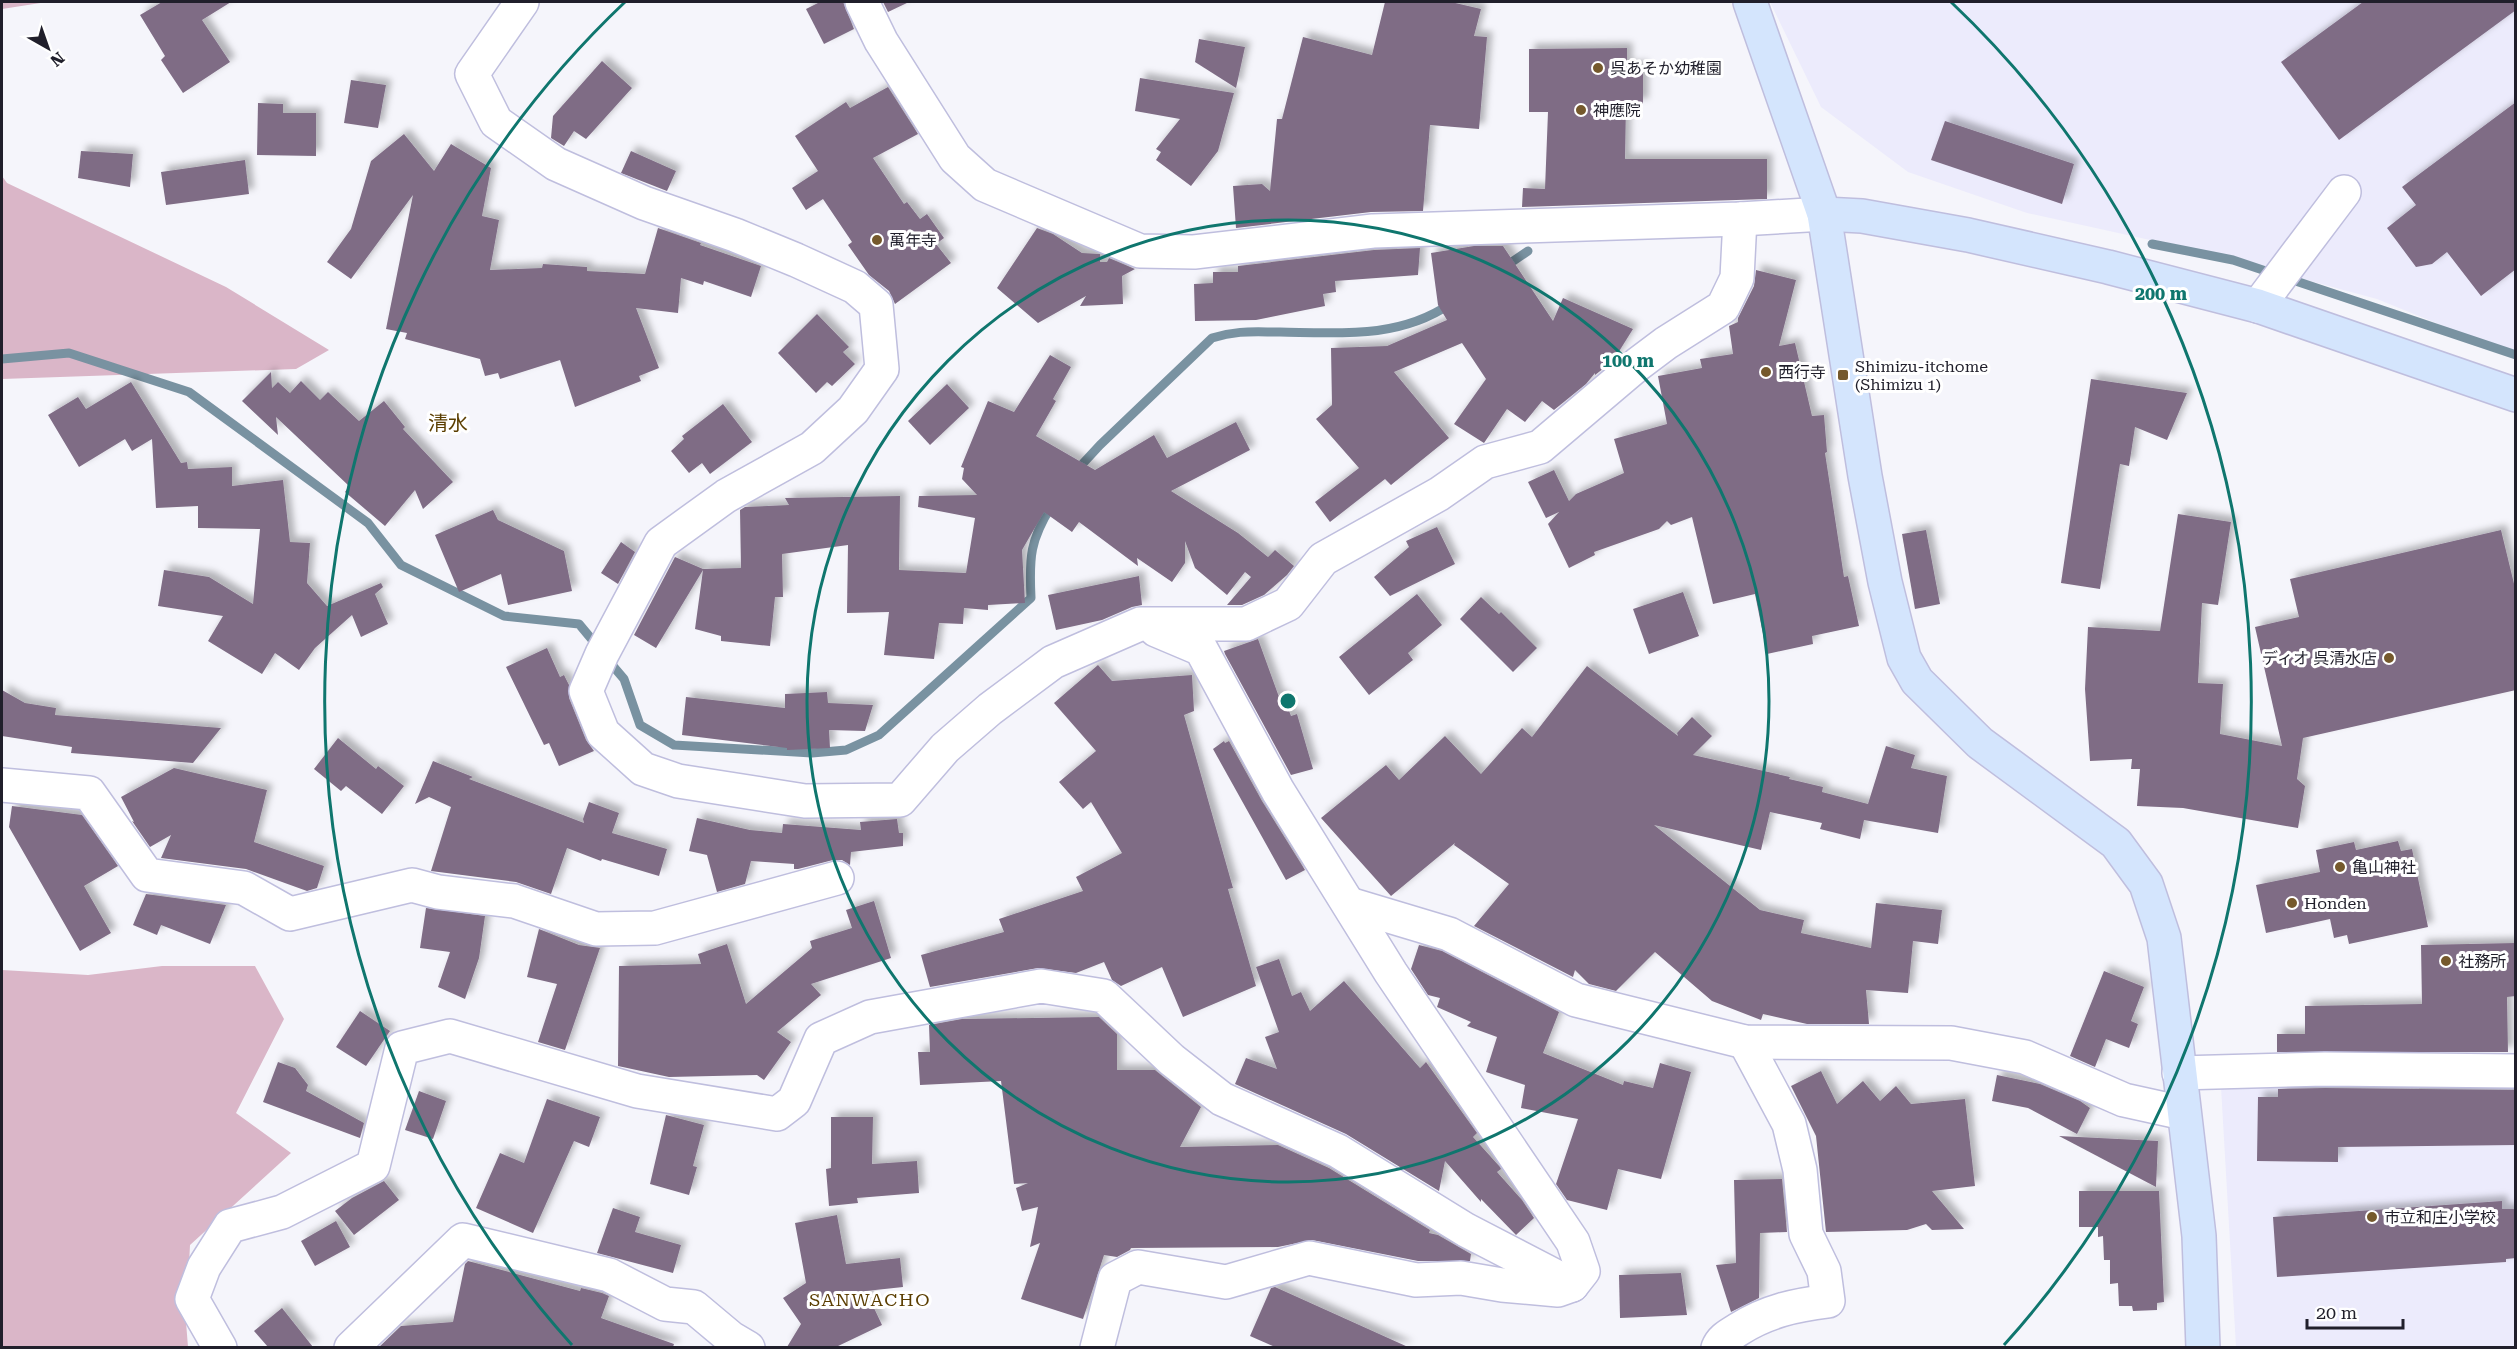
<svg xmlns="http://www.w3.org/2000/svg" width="2517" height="1349" font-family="'Roboto Serif','Noto Sans JP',serif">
	<defs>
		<filter id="shadow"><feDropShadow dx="5.5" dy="-5.5" stdDeviation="3" flood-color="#0004"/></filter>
	</defs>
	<rect width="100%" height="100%" fill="#f5f5fb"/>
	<g fill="#ecebfc">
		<polygon points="1770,2 2515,2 2515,355 2377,299 2191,249 2027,213 1908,172 1821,107"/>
		<polygon points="2515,1081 2515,1347 2236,1347 2221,1087"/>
	</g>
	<g fill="#dab6c8">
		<polygon points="2,2 47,2 2,9"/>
		<polygon points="2,176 7,183 226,287 329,350 296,369 2,379"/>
		<polygon points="162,966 255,966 284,1019 236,1113 291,1153 190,1245 186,1322 188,1347 2,1347 2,970 88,975"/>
	</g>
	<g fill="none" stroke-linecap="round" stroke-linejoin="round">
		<g stroke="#7992a1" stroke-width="9">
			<polyline points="2152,244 2233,260 2516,355"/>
			<polyline points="1503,268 1528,251"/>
			<polyline points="2,359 69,353 189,392 368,523 401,565 504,616 579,624 599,648"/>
			<path d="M 1075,472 L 1100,445 L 1212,338 C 1237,330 1254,332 1280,332 C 1339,333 1399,339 1450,304"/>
			<path d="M 607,659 L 624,679 L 640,725 L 674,745 L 812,753 L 846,750 L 879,735 L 1031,598 C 1029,557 1030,540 1052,505"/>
		</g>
	</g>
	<g fill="#7f6c85" filter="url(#shadow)">
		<polygon points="162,2 231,2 202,20 230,62 183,93 161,60 165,56 140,15"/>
		<polygon points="820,2 843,2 854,29 824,44 806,9"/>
		<polygon points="883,2 909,2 888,12"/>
		<polygon points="1385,2 1451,2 1481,9 1474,36 1487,37 1479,129 1430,125 1423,211 1371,212 1236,228 1233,186 1262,184 1270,191 1277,119 1282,119 1303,37 1372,55"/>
		<polygon points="2363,2 2516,2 2516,10 2339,140 2281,62"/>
		<polygon points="1199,39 1245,47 1236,88 1195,62"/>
		<polygon points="1627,48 1627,66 1643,66 1643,104 1626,104 1625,159 1767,159 1767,199 1522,207 1523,188 1545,189 1548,112 1529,112 1529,49"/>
		<polygon points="602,61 632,88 586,139 574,131 564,146 551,138 553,116"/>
		<polygon points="1140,78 1234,93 1218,151 1191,186 1156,160 1161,152 1156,149 1180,119 1135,111"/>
		<polygon points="351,80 386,85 378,128 344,123"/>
		<polygon points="888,87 918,134 873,158 904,204 907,202 920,219 927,214 944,238 936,244 951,263 895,304 889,291 869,275 848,245 852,242 823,199 806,210 792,188 818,171 795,136 846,102 850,108"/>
		<polygon points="2516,102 2516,269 2481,296 2447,252 2432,264 2416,267 2387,228 2416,205 2402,187"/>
		<polygon points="258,103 283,104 283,113 316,113 316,156 257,155"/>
		<polygon points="1945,121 2074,164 2062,204 1931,160"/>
		<polygon points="404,134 434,171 451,144 491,168 482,216 499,220 490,270 542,268 543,264 587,267 587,271 645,274 658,228 701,243 700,245 761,266 751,297 704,281 703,285 681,278 678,313 636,308 659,368 639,376 641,381 575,407 560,360 500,379 498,373 485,376 480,359 405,339 407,333 386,329 413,195 351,279 327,262 351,229 371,161"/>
		<polygon points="81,151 133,154 130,187 78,178"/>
		<polygon points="631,151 676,171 667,191 621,173"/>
		<polygon points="245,160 249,194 166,205 161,172"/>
		<polygon points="1037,228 1053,234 1082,253 1100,254 1100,262 1107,262 1109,258 1135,269 1122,276 1123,304 1080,306 1086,296 1038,323 997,288"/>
		<polygon points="1474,246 1503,246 1553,321 1563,298 1633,329 1613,361 1595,375 1595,373 1586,384 1554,410 1542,401 1525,422 1507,409 1484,443 1454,424 1486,379 1462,343 1394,372 1449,438 1391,485 1385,479 1330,522 1315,502 1359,468 1316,419 1332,405 1331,348 1387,346 1447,320 1438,305 1431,253"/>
		<polygon points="1420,248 1418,275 1335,281 1336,292 1323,294 1325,306 1256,320 1195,321 1194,284 1213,283 1213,272 1238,272 1238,266 1374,250"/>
		<polygon points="1756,270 1796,280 1779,346 1795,343 1812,416 1824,415 1827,452 1825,453 1844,577 1848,576 1859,626 1812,636 1813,644 1767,654 1755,594 1713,604 1692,517 1671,525 1667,521 1659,529 1594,552 1595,555 1569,568 1548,524 1559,512 1546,518 1528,482 1554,470 1569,501 1576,494 1624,473 1614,439 1667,424 1658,376 1702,368 1700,359 1733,354 1729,326 1738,322 1738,318 1754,286"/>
		<polygon points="817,314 849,347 843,352 855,364 832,386 827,382 816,393 778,353"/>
		<polygon points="1050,355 1071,367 1053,399 1056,401 1036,436 1095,470 1154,435 1167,458 1236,422 1250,450 1171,491 1238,533 1268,557 1275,550 1294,566 1287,575 1264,595 1242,605 1227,605 1251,577 1245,572 1227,595 1195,568 1185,541 1185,563 1172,582 1137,558 1138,566 1079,522 1072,532 1044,512 1022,550 1025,603 988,605 988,610 964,608 963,624 939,623 934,659 884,655 889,612 847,613 848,545 782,554 783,597 775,597 770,646 721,641 721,636 695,629 703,570 656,648 634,635 675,557 703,569 741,568 740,510 745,507 789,505 785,498 900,496 899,570 966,573 975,518 918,507 919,496 977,495 962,479 964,468 961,467 988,401 1014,412"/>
		<polygon points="271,372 272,388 278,382 290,393 301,381 320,400 328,392 359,421 384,401 405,427 403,429 453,482 423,509 415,490 385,526 345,492 349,486 276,417 278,435 242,401"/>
		<polygon points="2091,379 2187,393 2167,440 2135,427 2129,466 2120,464 2100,589 2061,583"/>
		<polygon points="131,382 181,463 187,462 188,469 232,467 232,486 283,480 290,542 310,543 307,583 327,606 381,583 383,587 375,594 388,624 361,637 352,615 315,648 299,670 275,653 262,674 208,641 223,616 158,606 164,570 209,577 253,604 260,529 198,528 198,506 156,508 152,439 132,451 125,439 79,467 48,415 78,397 86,409"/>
		<polygon points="947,384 969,408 930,445 908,421"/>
		<polygon points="723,404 752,442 710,474 702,463 689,473 671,451 684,439 682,436"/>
		<polygon points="493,510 498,520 564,551 572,591 508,605 501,574 459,592 435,535"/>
		<polygon points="2178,514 2231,522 2218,605 2202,603 2198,683 2223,684 2220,734 2282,746 2255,627 2299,617 2290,579 2501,530 2516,592 2516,690 2303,738 2297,779 2305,786 2298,828 2183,808 2137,806 2140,769 2131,769 2132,759 2090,761 2085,689 2088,627 2160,631"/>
		<polygon points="1437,527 1455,564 1390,596 1374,577 1409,547 1406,541"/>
		<polygon points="1926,530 1940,604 1915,609 1902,534"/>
		<polygon points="621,542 635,552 618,584 601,573"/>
		<polygon points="1139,576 1142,605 1132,607 1102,620 1056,630 1048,595"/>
		<polygon points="1683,592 1699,636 1649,654 1633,609"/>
		<polygon points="1417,594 1442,625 1408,653 1413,660 1369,695 1339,657"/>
		<polygon points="1481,597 1499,614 1501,612 1537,648 1513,672 1460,619"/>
		<polygon points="1258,639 1279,697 1283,695 1291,716 1297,714 1313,769 1291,775 1225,654 1224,651"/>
		<polygon points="547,648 560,677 564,675 569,685 569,698 586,740 594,751 559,766 549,743 544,745 506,667"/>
		<polygon points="1098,665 1112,681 1192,675 1194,711 1184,715 1233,888 1228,889 1256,986 1183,1017 1162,967 1121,986 1112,980 1104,962 1076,973 1038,968 930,987 921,955 1004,932 999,919 1083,891 1076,877 1122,853 1091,802 1083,809 1059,782 1096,751 1054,703"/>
		<polygon points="1587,666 1678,736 1677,733 1692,717 1712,736 1693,755 1790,777 1789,779 1823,787 1822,792 1868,804 1886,746 1915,755 1911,768 1947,776 1938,833 1864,820 1860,839 1820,829 1822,823 1770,812 1761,850 1654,825 1760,910 1804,920 1801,933 1871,948 1876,903 1942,910 1938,944 1913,941 1908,993 1866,990 1869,1024 1807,1024 1763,1014 1761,1020 1712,1001 1655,952 1616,991 1589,984 1575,970 1573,977 1474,926 1509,884 1454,845 1455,843 1391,896 1321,818 1386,765 1399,780 1445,736 1481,774 1522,728 1532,737"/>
		<polygon points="2,690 25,703 56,708 55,715 221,728 193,763 71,753 72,747 2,736"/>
		<polygon points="827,692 828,703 873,705 865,731 829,730 830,748 787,750 787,748 682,735 686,697 785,708 785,694"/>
		<polygon points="338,738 376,769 378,766 404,786 382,814 346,786 341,791 314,769"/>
		<polygon points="1224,741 1225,743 1229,741 1262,801 1305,870 1286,880 1213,749"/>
		<polygon points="433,761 473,777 469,779 584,823 583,819 589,802 619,813 612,833 667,849 659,876 602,859 601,861 567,848 551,894 516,882 431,871 451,807 429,797 415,804"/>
		<polygon points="174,768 267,790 254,842 324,866 317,888 307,891 246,869 161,858 171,835 150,847 132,821 134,822 121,797"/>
		<polygon points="12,806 82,815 118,866 84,886 111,933 80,951 9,827"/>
		<polygon points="697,818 750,830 782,833 783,824 861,830 860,822 897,819 899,833 903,833 903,846 851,852 850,865 842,860 833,860 798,869 794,869 794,864 751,861 745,884 717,892 707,855 689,851"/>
		<polygon points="2398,841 2401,851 2412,849 2428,927 2349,944 2347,935 2334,938 2330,919 2266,933 2256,885 2320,872 2316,850 2354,842 2356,850"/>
		<polygon points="146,894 226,905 210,944 161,925 157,935 133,925"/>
		<polygon points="874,901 891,958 811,984 821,995 777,1032 791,1042 764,1080 757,1075 669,1077 618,1066 619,966 701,964 698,954 727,944 746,1004 812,948 810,941 852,928 846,910"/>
		<polygon points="426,908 485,916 479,958 465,999 438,987 450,952 420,948"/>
		<polygon points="539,929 579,945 600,948 565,1050 538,1042 557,984 527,977"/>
		<polygon points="2516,943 2516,996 2507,997 2508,1052 2277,1052 2277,1034 2305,1034 2305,1006 2422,1004 2421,945"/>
		<polygon points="1419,945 1442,951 1559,1012 1543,1053 1623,1085 1624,1081 1653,1088 1660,1063 1691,1072 1661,1179 1618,1169 1607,1210 1567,1200 1556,1184 1578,1119 1521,1108 1525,1085 1486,1072 1497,1037 1467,1026 1471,1022 1437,1007 1440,998 1428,995 1411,969"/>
		<polygon points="1279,959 1292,996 1301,992 1310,1011 1344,981 1420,1068 1426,1062 1477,1133 1473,1137 1500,1167 1501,1169 1497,1172 1522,1200 1534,1218 1516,1235 1481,1199 1481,1202 1445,1161 1439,1191 1346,1134 1235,1084 1246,1058 1277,1069 1265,1037 1279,1032 1256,967"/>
		<polygon points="2104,971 2144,987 2131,1021 2138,1024 2129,1048 2106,1039 2095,1067 2070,1056"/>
		<polygon points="360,1011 390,1031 366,1066 336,1047"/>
		<polygon points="1099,1017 1117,1034 1117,1070 1155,1070 1201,1107 1180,1147 1278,1145 1329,1168 1430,1230 1429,1233 1438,1235 1471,1254 1470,1261 1418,1261 1312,1240 1278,1247 1131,1248 1130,1250 1117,1257 1104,1255 1083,1319 1021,1299 1040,1243 1030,1247 1038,1207 1022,1211 1016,1188 1028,1183 1014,1184 1001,1081 920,1085 918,1052 930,1052 929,1025 962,1019"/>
		<polygon points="278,1062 295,1068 308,1085 306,1091 364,1123 360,1138 263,1102"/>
		<polygon points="1821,1071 1837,1104 1863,1081 1880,1101 1896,1086 1911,1104 1965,1099 1975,1186 1932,1191 1964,1229 1932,1230 1926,1224 1907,1230 1826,1232 1816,1136 1791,1086"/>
		<polygon points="1997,1075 2040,1084 2080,1101 2090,1108 2077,1134 2028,1108 1992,1101"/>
		<polygon points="2325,1088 2516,1090 2516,1145 2338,1147 2338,1162 2257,1161 2258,1097 2278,1097 2278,1089"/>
		<polygon points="419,1091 446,1101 433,1139 405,1130"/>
		<polygon points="547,1099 600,1117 589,1147 574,1141 533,1233 476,1208 500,1153 524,1163"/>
		<polygon points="666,1115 704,1125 693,1166 697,1167 689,1195 650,1184"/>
		<polygon points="831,1117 873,1117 872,1164 917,1161 919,1193 857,1198 858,1203 829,1206 826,1169 831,1168"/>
		<polygon points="2059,1136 2158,1141 2156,1187"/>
		<polygon points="1782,1179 1787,1232 1760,1233 1759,1298 1731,1312 1716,1265 1736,1263 1734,1180"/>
		<polygon points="384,1181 399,1200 354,1235 335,1211 352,1198"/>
		<polygon points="2079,1191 2159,1191 2164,1302 2157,1303 2157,1310 2133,1311 2132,1306 2119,1306 2118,1283 2110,1284 2110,1260 2104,1260 2103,1236 2098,1237 2098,1227 2079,1227"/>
		<polygon points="2502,1201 2502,1209 2516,1209 2516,1258 2506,1259 2506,1262 2277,1277 2273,1217"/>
		<polygon points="613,1208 640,1217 635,1232 681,1245 673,1273 597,1253"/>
		<polygon points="837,1215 846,1264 900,1258 903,1287 866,1291 882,1325 836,1347 787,1347 801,1324 783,1298 806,1283 795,1223"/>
		<polygon points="336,1221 350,1247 315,1266 301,1241"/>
		<polygon points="468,1261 580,1291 581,1288 602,1293 609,1296 601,1318 674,1344 673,1347 379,1347 401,1326 453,1322 465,1264"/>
		<polygon points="1681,1273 1687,1315 1620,1318 1619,1275"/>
		<polygon points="1275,1287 1408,1347 1275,1347 1250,1336 1271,1288"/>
		<polygon points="282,1308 313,1347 268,1347 254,1331"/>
	</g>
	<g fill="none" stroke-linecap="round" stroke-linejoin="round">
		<defs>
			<g id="street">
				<polyline points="522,2 472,74 496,122 556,164 644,203 735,235 796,260 855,287 876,305 882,369 853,410 812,448 726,496 661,543 602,654 586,691 603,733 643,769 678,781 805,801 900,800 945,748 990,709 1053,662 1140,624 1246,624 1288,604 1323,559 1439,494 1485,462 1540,447 1638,364 1666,343 1723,307 1737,278 1740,219"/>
				<polyline points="862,2 881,41 955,158 985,185 1140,251 1194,252 1373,231 1740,219 1824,214"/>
				<polyline points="2258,306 2344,192"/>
				<polyline points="2,785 89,793 147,875 244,888 290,914 412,885 438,892 514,901 596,929 655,928 837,878"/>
				<polyline points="1349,904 1449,934 1576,1000 1745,1042 1951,1043 2025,1057 2124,1100 2183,1113"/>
				<polyline points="2179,1073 2325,1069 2516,1071"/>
				<polyline points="220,1348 192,1299 204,1267 230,1226 282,1212 373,1166 402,1048 450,1036 637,1091 777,1114 794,1101 821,1039 870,1017 1041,986 1104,996 1172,1060 1222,1099 1338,1151 1466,1230 1572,1285"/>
				<polyline points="351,1348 463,1240 609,1275 665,1304 694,1307 731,1338 748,1348"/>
				<polyline points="1097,1348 1115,1279 1138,1267 1226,1282 1309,1258 1416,1280 1461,1278 1502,1285 1558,1290 1572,1285 1583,1271 1573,1242 1391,973 1278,791 1201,649 1156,630"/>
				<path d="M 1718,1348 C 1722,1338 1730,1335 1739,1329 C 1767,1311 1796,1305 1828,1301 L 1824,1271 L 1806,1234 L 1800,1170 L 1789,1124 L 1745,1042"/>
			</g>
			<g id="secondary">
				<polyline points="1750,2 1824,214 1865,476 1885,582 1904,658 1917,681 1980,743 2116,843 2146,884 2164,938 2199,1236 2203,1348"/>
				<polyline points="1824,214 1862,216 1968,235 2108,267 2258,306 2516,395"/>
			</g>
		</defs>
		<use href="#street" stroke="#bfbede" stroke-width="36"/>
		<use href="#secondary" stroke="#bfbede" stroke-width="36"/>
		<use href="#street" stroke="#fff" stroke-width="33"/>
		<use href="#secondary" stroke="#d4e5fd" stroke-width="33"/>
	</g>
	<g fill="none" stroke="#0f766e" stroke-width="3">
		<circle cx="1288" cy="701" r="481"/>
		<path d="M572 1345A963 963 0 0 1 625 2M1951 2A963 963 0 0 1 2004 1345"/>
	</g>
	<g fill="#75592c" stroke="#fff" stroke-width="2">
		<circle cx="1598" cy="68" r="6"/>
		<circle cx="1581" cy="110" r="6"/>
		<circle cx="877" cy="240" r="6"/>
		<circle cx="1766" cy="372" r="6"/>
		<rect x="1837" y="369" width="12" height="12" rx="3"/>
		<circle cx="2389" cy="658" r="6"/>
		<circle cx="2340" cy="867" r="6"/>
		<circle cx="2292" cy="903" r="6"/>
		<circle cx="2446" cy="961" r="6"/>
		<circle cx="2372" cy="1217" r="6"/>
	</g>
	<g text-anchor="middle" stroke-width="6" stroke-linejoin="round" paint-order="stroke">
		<g font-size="16" fill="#201f2b" stroke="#fff" text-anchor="start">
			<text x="1610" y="74">呉あそか幼稚園</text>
			<text x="1593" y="116">神應院</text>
			<text x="889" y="246">萬年寺</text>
			<text x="1855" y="372">Shimizu-itchome<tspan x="1855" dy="18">(Shimizu 1)</tspan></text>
			<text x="1778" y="378">西行寺</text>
			<text x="2377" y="664" text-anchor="end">ディオ 呉清水店</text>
			<text x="2352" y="873">亀山神社</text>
			<text x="2304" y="909">Honden</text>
			<text x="2458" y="967">社務所</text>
			<text x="2384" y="1223">市立和庄小学校</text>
		</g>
		<g font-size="18" letter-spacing="1.5" fill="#5b3e01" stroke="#fff">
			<text x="870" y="1306">SANWACHO</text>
		</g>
		<g font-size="20" fill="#5b3e01" stroke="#fff">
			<text x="448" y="430">清水</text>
		</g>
	</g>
	<circle cx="1288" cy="701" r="9" fill="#0f766e" stroke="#fff" stroke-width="3"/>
	<g font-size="18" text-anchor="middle" font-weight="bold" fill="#0f766e" stroke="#fff" stroke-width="6" stroke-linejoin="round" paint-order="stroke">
		<text x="2161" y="300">200 m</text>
		<text x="1628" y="367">100 m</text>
	</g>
	<rect width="2517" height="1349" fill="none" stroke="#201f2b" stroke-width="6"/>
	<g transform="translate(48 48) rotate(140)" stroke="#ffffff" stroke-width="4.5" paint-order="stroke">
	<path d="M0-4.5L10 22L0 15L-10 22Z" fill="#201f2b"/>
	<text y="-9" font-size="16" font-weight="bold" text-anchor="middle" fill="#201f2b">N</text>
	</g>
	<path d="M2307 1319v9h96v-9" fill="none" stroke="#201f2b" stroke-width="3"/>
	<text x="2316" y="1319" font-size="18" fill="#201f2b" stroke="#ffffff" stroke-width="4.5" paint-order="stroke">20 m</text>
</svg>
